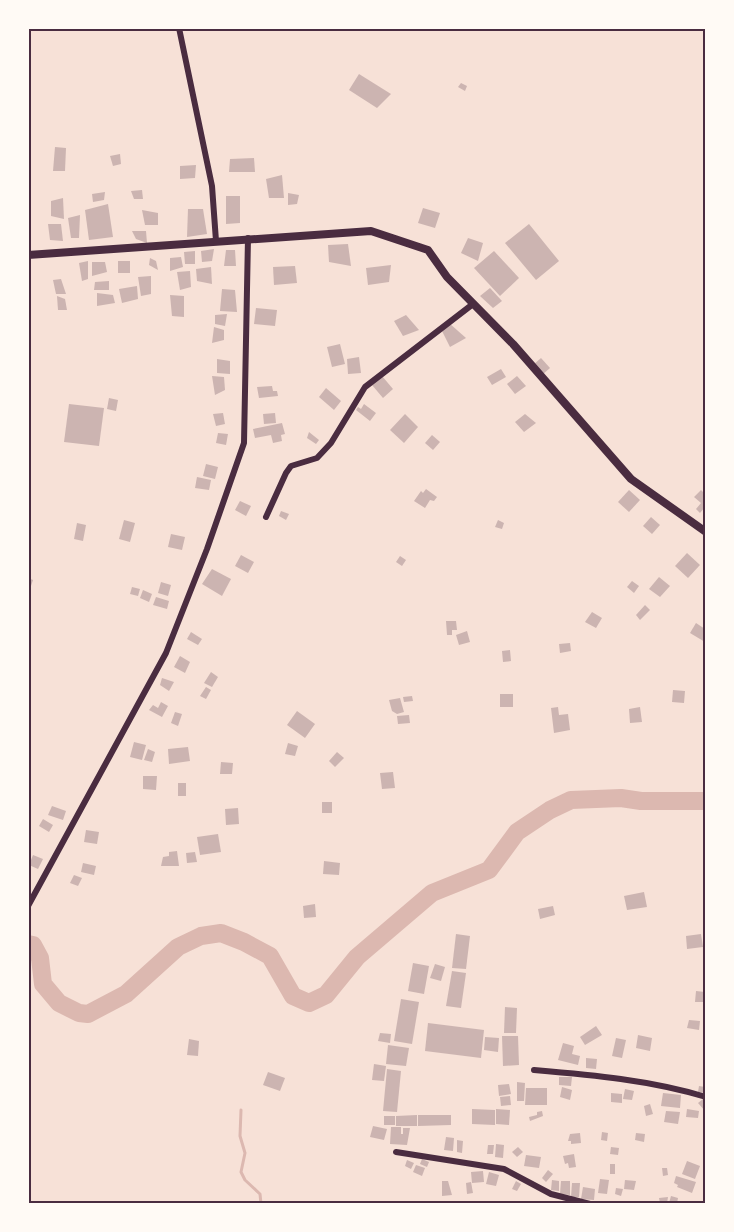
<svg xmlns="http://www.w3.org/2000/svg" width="734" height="1232" font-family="'Fira Sans',sans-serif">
	<rect width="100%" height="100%" fill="#f7e1d7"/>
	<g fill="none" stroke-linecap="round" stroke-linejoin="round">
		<polyline stroke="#dcb8b0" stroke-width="3" points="241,1110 240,1136 245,1153 241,1172 245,1180 260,1194 261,1204"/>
		<polyline stroke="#dcb8b0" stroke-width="18" points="28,944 33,945 40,958 43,984 59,1003 79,1013 88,1014 126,994 178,947 201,936 221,933 244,942 270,956 293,996 309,1003 326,995 357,957 432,893 489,870 517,832 550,810 571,800 621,798 641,801 706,801"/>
	</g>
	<g fill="#ccb4b1">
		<polygon points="359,74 391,94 377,108 349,90"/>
		<polygon points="461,83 467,86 465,91 458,87"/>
		<polygon points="55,147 66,148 65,171 53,171"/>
		<polygon points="120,154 121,164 113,166 110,156"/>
		<polygon points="254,158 255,172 229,172 230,159"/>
		<polygon points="196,165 195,178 180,179 180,166"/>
		<polygon points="282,175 284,198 269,198 266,179"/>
		<polygon points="142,190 143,199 134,199 131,191"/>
		<polygon points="105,192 104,200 93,202 92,194"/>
		<polygon points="288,193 299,195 297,204 288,205"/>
		<polygon points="226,196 240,196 240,223 226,224"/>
		<polygon points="63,198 64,219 51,216 51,201"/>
		<polygon points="108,204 113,237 89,240 85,210"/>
		<polygon points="423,208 440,213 435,228 418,223"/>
		<polygon points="188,209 203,209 207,234 187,237"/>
		<polygon points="142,210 158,213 158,225 145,225"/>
		<polygon points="80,215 79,238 71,238 68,218"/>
		<polygon points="48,224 61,224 63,241 50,240"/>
		<polygon points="529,224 559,261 536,280 505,243"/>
		<polygon points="132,231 146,231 147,243 136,239"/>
		<polygon points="468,238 483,243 478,261 461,253"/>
		<polygon points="348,244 351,266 329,262 328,245"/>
		<polygon points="214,249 212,261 202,262 201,251"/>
		<polygon points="226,250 235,250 236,266 224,266"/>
		<polygon points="195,251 195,264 185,264 184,252"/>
		<polygon points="494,251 519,278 500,296 474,268"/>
		<polygon points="181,257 183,267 170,271 170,258"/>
		<polygon points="150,258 156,261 158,270 149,265"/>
		<polygon points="88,261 88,279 82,281 79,263"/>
		<rect x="118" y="261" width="12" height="12"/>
		<polygon points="92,262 105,262 107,272 92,276"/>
		<polygon points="391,265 389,282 368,285 366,268"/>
		<polygon points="295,266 297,283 274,285 273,267"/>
		<polygon points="211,267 212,284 197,281 196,269"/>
		<polygon points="190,271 191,287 180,290 177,272"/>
		<polygon points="151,276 151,294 141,296 138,277"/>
		<polygon points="61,279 66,294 56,294 53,280"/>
		<polygon points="109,281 109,290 94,290 95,282"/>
		<polygon points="137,286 138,299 122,303 119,289"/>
		<polygon points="490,288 502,301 493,308 480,296"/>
		<polygon points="222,289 235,290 237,312 220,311"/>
		<polygon points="97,293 113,295 115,303 97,306"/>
		<polygon points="170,295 184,296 184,317 172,316"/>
		<polygon points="57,296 65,299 67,310 58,310"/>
		<polygon points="256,308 277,310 275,326 254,324"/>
		<polygon points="227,314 225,326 215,324 215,315"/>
		<polygon points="406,315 419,330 403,336 394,321"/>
		<polygon points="449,323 466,338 450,347 442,331"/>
		<polygon points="214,327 224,330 224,340 212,343"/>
		<polygon points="340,344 345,364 332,367 327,347"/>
		<polygon points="359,357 361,373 348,374 347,359"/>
		<polygon points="541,358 550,368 542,375 533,365"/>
		<polygon points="217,359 230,361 230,374 217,373"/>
		<polygon points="501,369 506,377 492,385 487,377"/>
		<polygon points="212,376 224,377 225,390 215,395"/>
		<polygon points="382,376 393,389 383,398 372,385"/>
		<polygon points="517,376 526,386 515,394 507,384"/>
		<polygon points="272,386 273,391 277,391 278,396 259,398 257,387"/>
		<polygon points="326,388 341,401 334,410 319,397"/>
		<polygon points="109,398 118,400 116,411 107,409"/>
		<polygon points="69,404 104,408 99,446 64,442"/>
		<polygon points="364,404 376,413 370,421 356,410 358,407 361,409"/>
		<polygon points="223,413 225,424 216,426 213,414"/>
		<polygon points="275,413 276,423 264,424 263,414"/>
		<polygon points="405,414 418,427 404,443 390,430"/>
		<polygon points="525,414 536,423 524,432 515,422"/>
		<polygon points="282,423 285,434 281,435 282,441 273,443 271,435 255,438 253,429"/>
		<polygon points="309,432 319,440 316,444 307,438"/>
		<polygon points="218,433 228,434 226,445 216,443"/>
		<polygon points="432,435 440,442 433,450 425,443"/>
		<polygon points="206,464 218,467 215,479 203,476"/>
		<polygon points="197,477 211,480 209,490 195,488"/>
		<polygon points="426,489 437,497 434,501 430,500 425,508 414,501 421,491 423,493"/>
		<polygon points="629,490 640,500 629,512 618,502"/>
		<polygon points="701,490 705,494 705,507 700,513 696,509 701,503 694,497"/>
		<polygon points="240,501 251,506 246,516 235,510"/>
		<polygon points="281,511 289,514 286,520 279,516"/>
		<polygon points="651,517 660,525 652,534 643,526"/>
		<polygon points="124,520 135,523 130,542 119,539"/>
		<polygon points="498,520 504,523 502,529 495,527"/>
		<polygon points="77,523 86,525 83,541 74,539"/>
		<polygon points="171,534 185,537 182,550 168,547"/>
		<polygon points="687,553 700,565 688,578 675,566"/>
		<polygon points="241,555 254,562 248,573 235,566"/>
		<polygon points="400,556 406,560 402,566 396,562"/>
		<polygon points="212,569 231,579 222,596 202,584"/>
		<polygon points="659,577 670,586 660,597 649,589"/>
		<polygon points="28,578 33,580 29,592 28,592"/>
		<polygon points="632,581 639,586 634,593 627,587"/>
		<polygon points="161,582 171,585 168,596 158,593"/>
		<polygon points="132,587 140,589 138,596 130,594"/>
		<polygon points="143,590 152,594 149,602 140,598"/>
		<polygon points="156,597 169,601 167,609 153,605"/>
		<polygon points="645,605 650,610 640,620 636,615"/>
		<polygon points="592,612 602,618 596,628 585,622"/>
		<polygon points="446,621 456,621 457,630 452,630 452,635 447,635"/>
		<polygon points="696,623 705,629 705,642 690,633"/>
		<polygon points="467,631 470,642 459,645 456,635"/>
		<polygon points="191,632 202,639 198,645 187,639"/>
		<polygon points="570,643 571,651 560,653 559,644"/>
		<polygon points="510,650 511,661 503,662 502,651"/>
		<polygon points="180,656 190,662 185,673 174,667"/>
		<polygon points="211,672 218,677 212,687 204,683"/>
		<polygon points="162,678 174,682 169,691 160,685"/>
		<polygon points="206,687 211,690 206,699 200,696"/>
		<polygon points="673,690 685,691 684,703 672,702"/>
		<rect x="500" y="694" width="13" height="13"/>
		<polygon points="412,696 413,701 404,702 403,697"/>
		<polygon points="400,698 404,712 397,714 392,711 389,700"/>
		<polygon points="161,702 168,706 162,717 149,710 153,705 158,708"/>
		<polygon points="558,707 559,715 568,714 570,730 554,733 551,708"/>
		<polygon points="640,707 642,722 630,723 629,709"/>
		<polygon points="297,711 315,724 305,738 287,725"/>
		<polygon points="175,712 182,714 178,726 171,723"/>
		<polygon points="409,715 410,723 398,724 397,716"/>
		<polygon points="134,742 146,745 142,760 130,757"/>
		<polygon points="288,743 298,746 295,756 285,754"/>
		<polygon points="188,747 190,761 169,764 168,749"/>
		<polygon points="148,749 155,752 152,762 144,760"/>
		<polygon points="337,752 344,758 335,767 329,761"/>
		<polygon points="221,762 233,763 232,774 220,774"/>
		<polygon points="393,772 395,788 382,789 380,773"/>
		<polygon points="143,776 157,776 156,790 143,789"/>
		<rect x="178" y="783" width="8" height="13"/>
		<rect x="322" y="802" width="10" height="11"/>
		<polygon points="52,806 66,811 63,820 48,815"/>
		<polygon points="238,808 239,824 226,825 225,809"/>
		<polygon points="43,819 53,825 49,832 39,826"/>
		<polygon points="86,830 99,832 97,844 84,842"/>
		<polygon points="218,834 221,852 200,855 197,837"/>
		<polygon points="177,851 179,866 161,866 163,857 169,856 169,852"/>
		<polygon points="195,852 197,862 187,863 186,853"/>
		<polygon points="33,855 43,859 38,869 29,865"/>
		<polygon points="324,861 340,863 339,875 323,874"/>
		<polygon points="83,863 96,866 94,875 81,872"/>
		<polygon points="74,875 82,878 78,886 70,883"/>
		<polygon points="644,892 647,907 627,910 624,896"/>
		<polygon points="315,904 316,917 304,918 303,906"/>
		<polygon points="553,906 555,915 540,919 538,909"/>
		<polygon points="456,934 470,936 466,969 452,968"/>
		<polygon points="701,934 703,947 687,949 686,936"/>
		<polygon points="413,963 429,966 424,994 408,991"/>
		<polygon points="435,964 445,967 441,981 430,978"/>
		<polygon points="452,971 466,973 461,1008 446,1006"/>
		<polygon points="696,991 705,992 705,1002 695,1002"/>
		<polygon points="401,999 419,1002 412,1044 394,1041"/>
		<polygon points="505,1007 517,1008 516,1033 504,1033"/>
		<polygon points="689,1020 700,1021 699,1030 687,1028"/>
		<polygon points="428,1023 484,1030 481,1058 425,1051"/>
		<polygon points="596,1026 602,1035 585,1045 580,1037"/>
		<polygon points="380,1033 391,1034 390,1043 378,1041"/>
		<polygon points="638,1035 652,1038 650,1051 636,1048"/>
		<polygon points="502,1036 518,1036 519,1065 503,1066"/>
		<polygon points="485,1037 499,1038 498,1052 484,1050"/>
		<polygon points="616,1038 626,1040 622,1058 612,1056"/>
		<polygon points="189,1039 199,1041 198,1056 187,1055"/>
		<polygon points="563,1043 574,1046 572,1054 580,1056 578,1065 558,1060"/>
		<polygon points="388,1045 409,1048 406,1066 386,1064"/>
		<polygon points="586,1058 597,1059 596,1069 586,1068"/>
		<polygon points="374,1064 386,1066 384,1081 372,1080"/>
		<polygon points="387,1069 401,1071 397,1112 383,1111"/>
		<polygon points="268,1072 285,1078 280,1091 263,1085"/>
		<polygon points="559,1077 572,1077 571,1086 559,1085"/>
		<polygon points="517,1082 525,1083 524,1101 517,1101"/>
		<polygon points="509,1084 511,1094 499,1096 498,1085"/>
		<polygon points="699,1086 705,1087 705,1093 698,1092"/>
		<polygon points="562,1087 572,1090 570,1100 560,1097"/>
		<polygon points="526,1088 547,1088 547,1105 525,1105"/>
		<polygon points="625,1089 634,1091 632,1100 623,1099"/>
		<polygon points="611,1093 622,1094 622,1103 611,1102"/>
		<polygon points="663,1093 681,1095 680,1108 661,1106"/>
		<polygon points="510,1096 511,1105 501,1106 500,1097"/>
		<polygon points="703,1099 705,1101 705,1111 698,1103"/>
		<polygon points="650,1104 653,1114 646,1116 644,1106"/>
		<polygon points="472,1109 495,1110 495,1125 472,1124"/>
		<polygon points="496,1109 510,1110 509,1125 496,1124"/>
		<polygon points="687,1109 699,1111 698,1118 686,1117"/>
		<polygon points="542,1111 543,1116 530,1121 529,1117 537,1115 537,1112"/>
		<polygon points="666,1111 680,1112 678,1124 664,1122"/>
		<polygon points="417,1115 417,1126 396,1126 396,1116"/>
		<polygon points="418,1115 451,1115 451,1125 418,1126"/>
		<rect x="384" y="1116" width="11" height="9"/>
		<polygon points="373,1126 387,1129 384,1140 370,1137"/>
		<polygon points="391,1127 401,1127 401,1134 403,1134 403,1128 410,1128 407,1145 390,1144"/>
		<polygon points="602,1132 608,1133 607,1141 601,1140"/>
		<polygon points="580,1133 581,1143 571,1144 571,1141 568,1141 570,1134"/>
		<polygon points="636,1133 645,1134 644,1142 635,1140"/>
		<polygon points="446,1137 454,1138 453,1151 444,1150"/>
		<polygon points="457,1140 463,1141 462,1153 457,1152"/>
		<polygon points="496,1144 504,1145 503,1158 495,1157"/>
		<polygon points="488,1145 494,1145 493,1154 487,1154"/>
		<polygon points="518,1147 523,1152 517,1157 512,1152"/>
		<polygon points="611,1147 619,1148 618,1155 610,1154"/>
		<polygon points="574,1154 576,1167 569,1168 568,1163 565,1164 563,1156"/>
		<polygon points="526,1155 541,1157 539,1168 524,1166"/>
		<polygon points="422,1159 429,1162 427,1167 420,1164"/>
		<polygon points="407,1160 414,1163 411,1169 405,1166"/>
		<polygon points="687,1161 700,1166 695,1179 682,1174"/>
		<rect x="610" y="1164" width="5" height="10"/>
		<polygon points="416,1165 425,1168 422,1176 413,1172"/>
		<polygon points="662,1168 667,1168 668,1175 663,1176"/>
		<polygon points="548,1170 553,1174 546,1182 542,1178"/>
		<polygon points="483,1171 484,1182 472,1183 471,1172"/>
		<polygon points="489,1172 499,1175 496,1186 486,1184"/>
		<polygon points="676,1176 696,1182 692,1193 677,1187 678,1185 674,1183"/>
		<polygon points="600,1179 609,1180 607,1194 598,1193"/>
		<polygon points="552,1180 559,1181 559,1191 551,1190"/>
		<polygon points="625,1180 636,1181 634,1190 624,1189"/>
		<polygon points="442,1181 448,1181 452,1195 442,1196"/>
		<polygon points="516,1181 521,1184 517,1191 512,1189"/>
		<polygon points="561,1181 570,1181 570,1195 560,1194"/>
		<polygon points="471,1182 473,1193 467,1194 466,1183"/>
		<polygon points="572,1183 580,1183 579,1197 571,1197"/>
		<polygon points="583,1187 595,1189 594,1200 581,1199"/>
		<polygon points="616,1188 623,1189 621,1196 615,1194"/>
		<polygon points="671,1196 678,1198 677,1203 669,1203"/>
		<polygon points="668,1197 667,1203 660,1203 659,1198"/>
	</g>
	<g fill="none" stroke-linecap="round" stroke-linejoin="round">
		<g stroke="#4a2c40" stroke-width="6">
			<polyline points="179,28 212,186 216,241"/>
			<polyline points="266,517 286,473 291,466 317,458 331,443 365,387 473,304"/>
			<polyline points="28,906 166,653 207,549 244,443 248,238"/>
			<path d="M 534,1070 C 592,1075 650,1080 706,1097"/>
			<polyline points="396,1152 504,1169 551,1194 590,1204"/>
		</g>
		<polyline stroke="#4a2c40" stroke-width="8" points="28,255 371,231 428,250 447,277 513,344 631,479 706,532"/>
	</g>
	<rect width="734" height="1232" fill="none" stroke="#fffaf5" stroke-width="60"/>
	<rect x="30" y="30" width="674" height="1172" fill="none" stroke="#4a2c40" stroke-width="2"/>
</svg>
